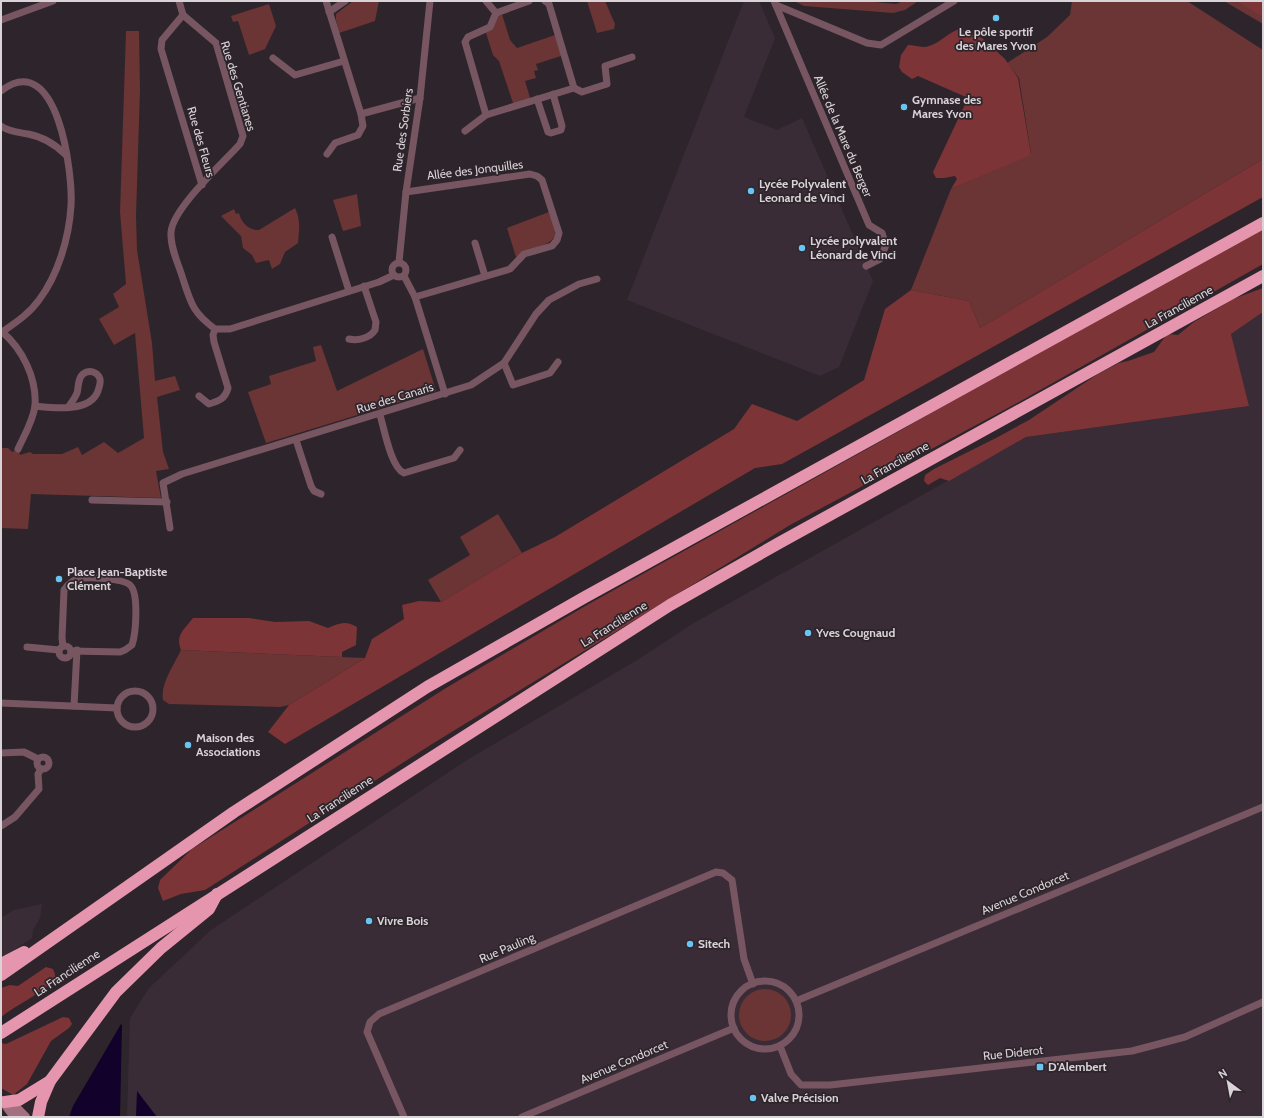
<svg xmlns="http://www.w3.org/2000/svg" width="1264" height="1118" font-family="Cabin,sans-serif">
	<rect width="100%" height="100%" fill="#2d252b"/>
	<g fill="#3a2c36">
		<polygon points="744,1 759,1 775,38 744,117 777,130 802,118 873,281 839,367 820,376 627,300"/>
		<polygon points="1263,312 1263,1117 127,1117 130,1018 149,988 211,930 467,760 639,659 692,624 1026,437 1249,406 1231,334"/>
		<polygon points="42,904 40,918 33,930 32,938 6,955 1,955 1,918 14,910"/>
	</g>
	<g fill="#6b3435">
		<polygon points="353,1 379,1 375,21 339,33 336,20 336,14"/>
		<polygon points="587,1 605,1 615,24 614,29 597,33"/>
		<polygon points="794,1 863,1 896,4 903,1 918,1 905,10 893,13 804,6"/>
		<polygon points="1072,1 1187,1 1263,50 1263,159 980,328 969,301 911,290 951,189 1031,154 1019,78 1007,63 1047,37 1070,15"/>
		<polygon points="1224,1 1263,1 1263,24"/>
		<polygon points="269,4 276,26 265,49 249,55 238,21 233,22 231,16"/>
		<polygon points="501,11 510,40 517,48 558,34 564,55 536,64 538,70 534,71 536,78 525,81 531,101 514,106 499,61 493,55 485,30"/>
		<polygon points="126,31 139,31 140,90 136,216 137,250 152,343 155,381 175,376 180,390 157,397 163,452 169,469 156,471 161,498 31,494 28,529 1,528 1,448 8,448 12,452 18,449 20,455 30,452 33,454 62,454 78,447 82,455 104,442 118,453 144,438 135,333 114,345 99,319 119,307 113,294 126,284 120,212"/>
		<polygon points="357,194 361,226 343,231 333,200"/>
		<path d="M 295,208 C 301,220 299,231 298,243 L 285,252 L 280,264 L 272,269 L 269,260 L 256,263 L 252,255 L 243,248 L 241,236 L 221,216 L 234,209 L 236,214 L 239,213 C 241,222 249,231 259,230 Z"/>
		<path d="M 549,212 C 551,219 555,227 555,234 C 555,245 525,250 516,257 L 507,228 Z"/>
		<polygon points="321,345 337,391 423,349 436,391 266,443 248,392 271,384 269,376 316,361 313,347"/>
		<polygon points="498,514 522,553 441,602 428,580 470,555 460,537"/>
		<path d="M 181,650 L 365,658 L 289,705 L 280,707 L 169,704 L 163,700 C 160,684 174,665 181,650 Z"/>
		<circle cx="765" cy="1015" r="26"/>
	</g>
	<g fill="#7d3437">
		<polygon points="1236,1 1263,1 1263,17"/>
		<path d="M 959,29 L 982,38 L 1005,59 L 1018,78 L 1031,155 L 951,189 L 957,179 L 955,176 L 944,178 L 936,178 L 933,172 L 968,98 L 918,76 L 912,79 L 902,72 L 899,67 L 901,55 L 908,45 C 913,45 920,47 925,47 C 937,46 947,33 959,29 Z"/>
		<polygon points="1263,159 1263,197 782,464 755,468 285,744 268,732 289,705 365,658 372,639 404,619 402,605 419,601 441,602 522,553 555,537 734,429 752,404 797,421 864,380 885,309 911,290 969,301 980,328"/>
		<polygon points="1263,229 1263,264 1019,402 790,525 432,744 205,890 181,894 163,901 158,888 160,880 192,849 446,688 587,605 903,429 1010,367"/>
		<polygon points="1263,288 1263,312 1231,334 1249,406 1026,437 949,481 940,478 928,485 924,481 925,475 934,469 996,438 1029,420 1098,374 1119,363 1128,361 1154,352 1167,334 1178,335 1194,322 1233,299"/>
		<path d="M 193,618 L 249,618 L 275,622 L 309,621 L 328,628 C 339,623 346,620 357,627 L 356,645 L 342,652 L 342,657 L 181,650 C 175,635 184,630 193,618 Z"/>
		<path d="M 46,967 L 53,969 L 55,974 L 55,980 C 39,995 18,1004 1,1017 L 1,988 L 10,985 L 18,986 Z"/>
		<polygon points="63,1017 69,1018 72,1024 69,1028 51,1041 27,1084 13,1095 1,1088 1,1043 6,1044"/>
	</g>
	<g fill="#12012b">
		<polygon points="121,1024 122,1025 120,1117 69,1117 73,1106"/>
		<polygon points="137,1091 157,1117 136,1117"/>
	</g>
	<g fill="none" stroke-linecap="round" stroke-linejoin="round">
		<g stroke="#775661" stroke-width="7">
			<polyline points="179,1 183,15"/>
			<polyline points="326,1 361,114 363,126 358,135 335,143 327,154"/>
			<polyline points="486,1 496,13"/>
			<polyline points="774,1 869,225 882,233 886,245 880,259 866,266"/>
			<polyline points="776,5 867,43 881,45 954,1"/>
			<polyline points="329,12 345,1"/>
			<polyline points="496,13 490,27 468,37 465,42 486,115 574,88 549,4 545,1"/>
			<polyline points="496,13 529,1"/>
			<path d="M 183,15 L 216,43 L 243,136 L 240,144 C 223,163 173,208 171,232 C 170,247 178,263 182,276 C 191,303 192,312 215,329 L 230,329 L 379,282 L 394,275"/>
			<polyline points="183,15 162,40 161,49 202,185"/>
			<polyline points="1,20 53,1"/>
			<polyline points="273,58 295,75 344,61"/>
			<polyline points="574,88 582,92 607,84 605,66 632,57"/>
			<path d="M 1,91 C 58,47 73,174 71,206 C 69,238 58,275 39,300 C 29,314 15,323 2,332"/>
			<polyline points="537,99 548,132 551,133 561,130 562,126 553,94"/>
			<polyline points="361,114 420,98"/>
			<path d="M 1,126 C 9,132 18,132 28,134 C 44,137 55,144 66,155"/>
			<polyline points="465,131 486,115"/>
			<polyline points="406,192 530,174 537,176 542,180 559,233 557,240 552,246 524,254 510,269 415,297"/>
			<polyline points="332,237 349,291"/>
			<polyline points="475,243 485,276"/>
			<polyline points="399,262 406,192 420,98 430,1"/>
			<circle cx="399" cy="270" r="7"/>
			<polyline points="404,276 415,297 445,394"/>
			<path d="M 1,331 C 22,348 37,378 35,406 C 33,421 24,436 18,449"/>
			<path d="M 349,339 C 358,341 370,338 375,330 L 376,322 L 364,286"/>
			<polyline points="504,363 513,385 550,373 558,362"/>
			<path d="M 199,396 L 209,404 C 219,401 225,399 228,388 L 214,342 L 213,335 L 215,329"/>
			<path d="M 35,406 C 53,408 90,413 98,391 C 99,387 101,383 100,379 C 98,372 89,369 83,374 C 77,379 79,387 77,393 C 75,398 72,402 69,406"/>
			<path d="M 380,415 C 384,428 391,468 404,473 L 454,458 L 460,450"/>
			<polyline points="296,440 311,486 314,491 321,494"/>
			<polyline points="92,500 167,502"/>
			<polyline points="170,528 163,483 182,474 471,385 504,363 536,314 549,300 579,284 597,279"/>
			<circle cx="65" cy="652" r="6"/>
			<path d="M 63,646 L 62,638 L 64,590 C 68,584 72,580 79,579 C 87,576 124,579 130,585 C 139,593 136,633 132,645 L 125,650 L 120,652 L 71,651"/>
			<polyline points="27,647 59,650"/>
			<circle cx="135" cy="709" r="18"/>
			<polyline points="1,703 117,708"/>
			<polyline points="74,706 77,650"/>
			<polyline points="1,753 24,752 38,759"/>
			<circle cx="43" cy="763" r="6"/>
			<polyline points="1,826 15,817 39,789 38,774 41,769"/>
			<circle cx="765" cy="1015" r="34"/>
			<polyline points="796,1001 1263,807"/>
			<polyline points="780,1046 791,1074 801,1085 830,1085 1132,1051 1185,1037 1263,1002"/>
			<polyline points="404,1117 367,1032 370,1022 379,1014 716,872 723,873 732,880 744,959 753,984"/>
			<polyline points="522,1117 734,1028"/>
		</g>
		<g stroke="#a47081" stroke-width="10">
			<polyline points="3,1101 15,1117"/>
			<polyline points="5,1102 15,1107 25,1117"/>
		</g>
		<g stroke="#e695af" stroke-width="12">
			<polyline points="1,964 24,952"/>
			<polyline points="1,975 234,812 427,687 585,597 1263,223"/>
			<polyline points="1,1033 670,605 779,543 1263,276"/>
			<polyline points="5,1102 19,1100 50,1081"/>
			<polyline points="38,1117 41,1102 50,1081 116,992 161,948 209,909 217,894"/>
		</g>
	</g>
	<g fill="#69c4f1" stroke="#2d252b" stroke-width="1.5">
		<circle cx="996" cy="18" r="4"/>
		<circle cx="904" cy="107" r="4"/>
		<circle cx="751" cy="191" r="4"/>
		<circle cx="802" cy="248" r="4"/>
		<circle cx="59" cy="579" r="4"/>
		<circle cx="808" cy="633" r="4"/>
		<circle cx="188" cy="745" r="4"/>
		<circle cx="369" cy="921" r="4"/>
		<circle cx="690" cy="944" r="4"/>
		<rect x="1036" y="1063" width="8" height="8" rx="2"/>
		<circle cx="753" cy="1098" r="4"/>
	</g>
	<g text-anchor="middle" stroke-width="3.5" stroke-linejoin="round" paint-order="stroke">
		<g font-size="12" font-weight="bold" fill="#d9d3d7" stroke="#2d252b" text-anchor="start">
			<text x="996" y="36" text-anchor="middle">Le pôle sportif<tspan x="996" dy="14">des Mares Yvon</tspan></text>
			<text x="912" y="104">Gymnase des<tspan x="912" dy="14">Mares Yvon</tspan></text>
			<text x="759" y="188">Lycée Polyvalent<tspan x="759" dy="14">Leonard de Vinci</tspan></text>
			<text x="810" y="245">Lycée polyvalent<tspan x="810" dy="14">Léonard de Vinci</tspan></text>
			<text x="67" y="576">Place Jean-Baptiste<tspan x="67" dy="14">Clément</tspan></text>
			<text x="816" y="637">Yves Cougnaud</text>
			<text x="196" y="742">Maison des<tspan x="196" dy="14">Associations</tspan></text>
			<text x="377" y="925">Vivre Bois</text>
			<text x="698" y="948">Sitech</text>
			<text x="1048" y="1071">D'Alembert</text>
			<text x="761" y="1102">Valve Précision</text>
		</g>
		<g font-size="12" fill="#d9d3d7" stroke="#2d252b">
			<text transform="translate(238 86) rotate(73)" y="4">Rue des Gentianes</text>
			<text transform="translate(403 130) rotate(-82)" y="4">Rue des Sorbiers</text>
			<text transform="translate(843 136) rotate(67)" y="4">Allée de la Mare du Berger</text>
			<text transform="translate(201 142) rotate(74)" y="4">Rue des Fleurs</text>
			<text transform="translate(475 170) rotate(-7)" y="4">Allée des Jonquilles</text>
			<text transform="translate(1179 307) rotate(-29)" y="4">La Francilienne</text>
			<text transform="translate(395 398) rotate(-17)" y="4">Rue des Canaris</text>
			<text transform="translate(895 463) rotate(-29)" y="4">La Francilienne</text>
			<text transform="translate(614 624) rotate(-32)" y="4">La Francilienne</text>
			<text transform="translate(340 799) rotate(-33)" y="4">La Francilienne</text>
			<text transform="translate(1025 893) rotate(-23)" y="4">Avenue Condorcet</text>
			<text transform="translate(507 948) rotate(-23)" y="4">Rue Pauling</text>
			<text transform="translate(67 973) rotate(-33)" y="4">La Francilienne</text>
			<text transform="translate(1013 1053) rotate(-6)" y="4">Rue Diderot</text>
			<text transform="translate(624 1062) rotate(-23)" y="4">Avenue Condorcet</text>
		</g>
	</g>
	<rect width="1264" height="1118" fill="none" stroke="#d9d3d7" stroke-width="4"/>
	<g transform="translate(1228 1082) rotate(328)" stroke="#2d252b" stroke-width="3" paint-order="stroke">
	<path d="M0-3L7 15L0 10L-7 15Z" fill="#d9d3d7"/>
	<text y="-6" font-size="11" font-weight="bold" text-anchor="middle" fill="#d9d3d7">N</text>
	</g>
</svg>
